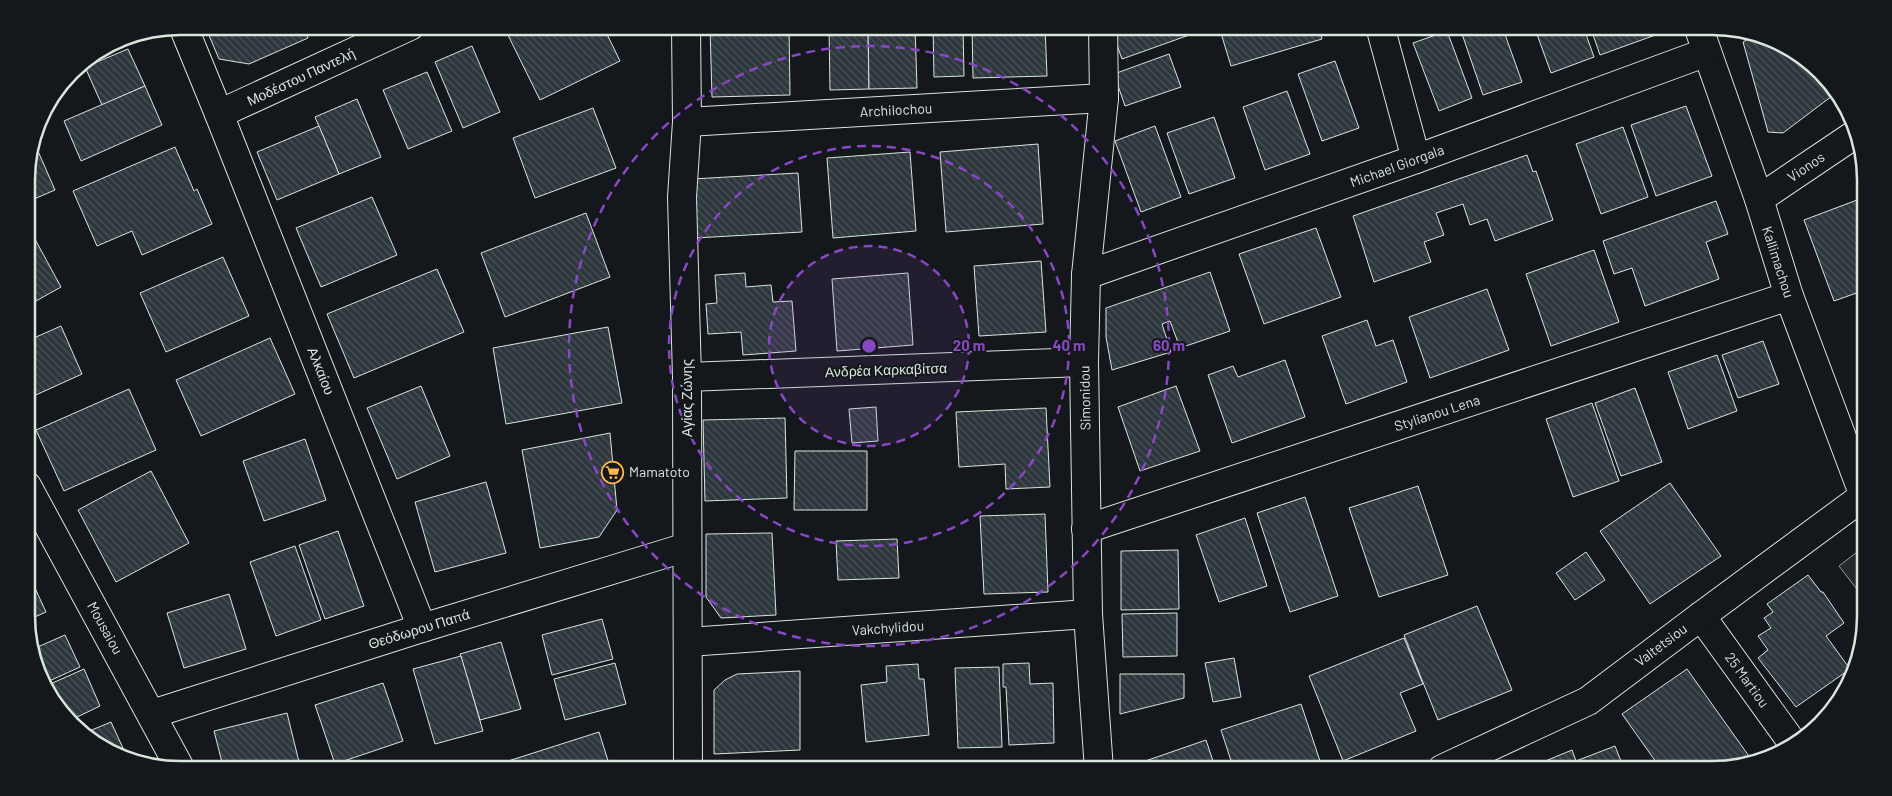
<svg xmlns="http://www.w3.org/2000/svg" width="1892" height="796" font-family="Barlow,sans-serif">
	<defs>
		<pattern id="building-back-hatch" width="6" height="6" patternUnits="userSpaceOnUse" patternTransform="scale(1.25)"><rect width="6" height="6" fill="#2c363c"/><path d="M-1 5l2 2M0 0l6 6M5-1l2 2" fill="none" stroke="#4a5358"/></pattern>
	</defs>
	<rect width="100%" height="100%" fill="#14181c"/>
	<polygon fill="#24282b" stroke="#939e99" points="1866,545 1866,601 1839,566"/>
	<g fill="url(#building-back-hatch)" stroke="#d8e6dc">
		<polygon points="205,26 303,26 308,38 249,64 219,59"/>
		<polygon points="511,26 603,26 620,61 540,100 505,29"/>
		<polygon points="710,26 789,26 790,95 712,97"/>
		<polygon points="829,26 868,26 869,89 830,90"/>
		<polygon points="868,26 915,26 917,88 869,89"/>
		<polygon points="933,26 963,26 964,76 934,77"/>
		<polygon points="972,26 1045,26 1047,76 973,78"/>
		<polygon points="1110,26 1190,26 1192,34 1122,59"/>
		<polygon points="1231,26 1319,26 1322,39 1231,66 1220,30"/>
		<polygon points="1485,26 1502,26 1522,82 1483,95 1462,34"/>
		<polygon points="1534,26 1583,26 1594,57 1551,73"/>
		<polygon points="1590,26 1658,26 1661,33 1600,55"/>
		<polygon points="1447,31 1472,98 1439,111 1413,43"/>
		<polygon points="1755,35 1770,38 1834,86 1836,93 1783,133 1768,132 1743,42"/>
		<polygon points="472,46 500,112 463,128 435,62"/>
		<polygon points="128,49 145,86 102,105 85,67"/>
		<polygon points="1169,54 1181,87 1125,106 1114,74"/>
		<polygon points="1335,61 1359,128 1322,141 1298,74"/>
		<polygon points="427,72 452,131 408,149 383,90"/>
		<polygon points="145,86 162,125 81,161 64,121"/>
		<polygon points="1287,91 1310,154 1265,170 1243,107"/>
		<polygon points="357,99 381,157 339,174 315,117"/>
		<polygon points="1686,106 1712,176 1656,196 1631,125"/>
		<polygon points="593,108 616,168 535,198 513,138"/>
		<polygon points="1214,117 1235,178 1189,194 1167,133"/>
		<polygon points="319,126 339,174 277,200 257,152"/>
		<polygon points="1155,126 1181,197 1141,212 1115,141"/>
		<polygon points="1623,127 1648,197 1601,214 1576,144"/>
		<polygon points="34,142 55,190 27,202 27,170"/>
		<polygon points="1038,144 1043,224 946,232 940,152"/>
		<polygon points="175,147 194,191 197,189 212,224 142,255 132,231 97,246 73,191"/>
		<polygon points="910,152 916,231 833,238 827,158"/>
		<polygon points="1527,155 1533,172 1536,171 1553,220 1495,241 1487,219 1470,225 1463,204 1436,213 1444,235 1424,242 1431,262 1374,282 1353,216"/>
		<polygon points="798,173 802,232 695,238 692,179"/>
		<polygon points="372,197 397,255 321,287 296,228"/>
		<polygon points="1865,197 1865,290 1834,301 1804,220"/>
		<polygon points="1716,201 1728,234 1706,242 1719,279 1645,306 1632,268 1614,274 1603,241"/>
		<polygon points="586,213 610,277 505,317 481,253"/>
		<polygon points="1316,228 1341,297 1264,324 1239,254"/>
		<polygon points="30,230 61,287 27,306 27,232"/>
		<polygon points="1594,250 1619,322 1551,346 1526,274"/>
		<polygon points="223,257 249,316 166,352 140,293"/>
		<polygon points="1041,261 1046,332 979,336 974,266"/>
		<polygon points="437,269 464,332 354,378 327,314"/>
		<polygon points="1210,272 1230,331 1180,348 1170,321 1162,324 1171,352 1112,370 1106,337 1106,308"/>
		<polygon points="745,273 746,287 771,285 773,302 792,301 796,351 743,355 741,332 708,334 706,304 717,303 715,275"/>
		<polygon points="908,273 913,345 837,351 832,279"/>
		<polygon points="1487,289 1509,350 1430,378 1409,317"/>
		<polygon points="1367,320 1376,346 1393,340 1407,382 1346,404 1322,336"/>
		<polygon points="61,326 82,374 27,399 27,341"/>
		<polygon points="608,327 622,403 506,424 493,348"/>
		<polygon points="270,338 295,394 201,436 176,380"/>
		<polygon points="1763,341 1779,384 1738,398 1722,355"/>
		<polygon points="1717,355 1737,411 1688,429 1668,372"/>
		<polygon points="1285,360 1305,417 1232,443 1208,375 1233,366 1238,377"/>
		<polygon points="421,386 450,456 397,479 367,408"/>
		<polygon points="1176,386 1200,451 1140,471 1118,407"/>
		<polygon points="1635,388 1662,462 1621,476 1595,403"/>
		<polygon points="129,389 156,450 64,491 36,430"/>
		<polygon points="1592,403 1619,481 1573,497 1546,419"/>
		<polygon points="876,407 878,441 852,443 849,409"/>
		<polygon points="1046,408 1050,487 1006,489 1005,464 959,467 956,412"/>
		<polygon points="785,418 787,498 705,501 703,420"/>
		<polygon points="610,433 617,510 599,537 540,548 522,450"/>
		<polygon points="305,439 326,500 264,521 243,461"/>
		<polygon points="795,451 867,451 867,510 794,510"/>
		<polygon points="151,471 189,543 116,582 78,510"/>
		<polygon points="486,482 506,553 435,572 415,502"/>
		<polygon points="1670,483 1721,556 1650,604 1600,531"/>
		<polygon points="1418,486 1448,575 1379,597 1349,508"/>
		<polygon points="1305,497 1338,596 1290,612 1257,513"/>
		<polygon points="1045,514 1048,592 984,594 980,516"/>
		<polygon points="1245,518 1267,586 1219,602 1196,535"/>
		<polygon points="338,531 364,606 325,619 299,545"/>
		<polygon points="772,533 776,615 721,618 706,597 706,534"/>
		<polygon points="897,539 899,578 838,580 836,541"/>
		<polygon points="295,546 321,620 276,636 250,562"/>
		<polygon points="1178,550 1179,609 1121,610 1121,551"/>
		<polygon points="1586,552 1605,580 1575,600 1556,573"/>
		<polygon points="29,575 46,612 28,620 27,576"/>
		<polygon points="1808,575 1821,592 1823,592 1844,623 1826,636 1850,669 1796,707 1758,658 1768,650 1758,636 1771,628 1764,618 1773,612 1767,604"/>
		<polygon points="229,594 246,649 184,668 167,613"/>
		<polygon points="1477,606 1512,690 1438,720 1404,635"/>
		<polygon points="1177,613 1177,656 1123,657 1122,614"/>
		<polygon points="602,619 613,659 552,675 542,635"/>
		<polygon points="65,635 80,667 47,682 33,649"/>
		<polygon points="1404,638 1423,684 1400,693 1416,731 1343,761 1309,676"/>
		<polygon points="501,642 521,709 480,720 460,654"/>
		<polygon points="461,656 483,731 435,744 413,669"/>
		<polygon points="1234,658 1241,697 1213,702 1205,663"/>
		<polygon points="615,663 626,704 565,720 554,679"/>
		<polygon points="1029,663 1030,684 1053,683 1054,743 1009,745 1006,687 1003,687 1003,664"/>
		<polygon points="918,664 919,679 924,679 929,735 866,742 861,685 887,682 886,666"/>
		<polygon points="999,667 1002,747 958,748 955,668"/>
		<polygon points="84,669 100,706 71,720 58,710 48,685"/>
		<polygon points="1687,669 1751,759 1722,769 1661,769 1622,714"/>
		<polygon points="800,671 800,750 714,754 714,690 725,680 737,674"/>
		<polygon points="1120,674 1184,674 1184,698 1120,714"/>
		<polygon points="383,683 403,741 335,764 315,705"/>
		<polygon points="1301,704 1323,770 1234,770 1221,730"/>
		<polygon points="287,713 301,770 224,770 214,731"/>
		<polygon points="111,722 128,759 122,758 87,732"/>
		<polygon points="599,732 611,770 480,770"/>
		<polygon points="1206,740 1216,770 1129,770 1128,767"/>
		<polygon points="1615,746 1624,769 1526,769 1572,750 1576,761"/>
	</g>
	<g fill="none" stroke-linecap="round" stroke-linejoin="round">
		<defs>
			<g id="street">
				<polyline points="183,26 219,114 422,628"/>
				<polyline points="1380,26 1416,159"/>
				<polyline points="1698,26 1759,199 1789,296 1864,496"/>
				<polyline points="219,114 410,26"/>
				<polyline points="687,122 1104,98"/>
				<polyline points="1759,199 1854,135"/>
				<polyline points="1086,275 1416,159 1707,52"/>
				<polyline points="687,377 1084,362"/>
				<polyline points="27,486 181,770"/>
				<polyline points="1086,529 1789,296"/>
				<polyline points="1701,616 1794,745"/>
				<polyline points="688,642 1088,614"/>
				<polyline points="152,714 422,628 687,547"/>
				<polyline points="1442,769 1588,701 1701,616 1865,495"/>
				<polyline points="1099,770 1088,614 1084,362 1086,275 1104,98 1103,26"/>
			</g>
			<polyline id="secondary" points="686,26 687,122 682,197 687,377 688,770"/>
		</defs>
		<use href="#street" stroke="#d8e6dc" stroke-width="30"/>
		<use href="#secondary" stroke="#d8e6dc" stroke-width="30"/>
		<use href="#street" stroke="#14181c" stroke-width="28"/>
		<use href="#secondary" stroke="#14181c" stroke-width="28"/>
	</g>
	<circle cx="869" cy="346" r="100" fill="#8948c3" fill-opacity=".12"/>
	<g fill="none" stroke="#8948c3" stroke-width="2.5" stroke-dasharray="9 6">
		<circle cx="869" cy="346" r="100"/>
		<circle cx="869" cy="346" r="200"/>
		<circle cx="869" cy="346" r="300"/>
	</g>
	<defs>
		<symbol id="supermarket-ring" viewBox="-11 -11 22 22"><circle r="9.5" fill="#14181c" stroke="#ffb74d" stroke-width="1.5"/><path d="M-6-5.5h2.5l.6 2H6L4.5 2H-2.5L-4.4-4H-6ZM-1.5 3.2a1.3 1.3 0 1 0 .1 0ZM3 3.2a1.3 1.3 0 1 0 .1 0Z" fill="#ffb74d"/></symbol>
	</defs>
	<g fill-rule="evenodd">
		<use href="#supermarket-ring" x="600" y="460" width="25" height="25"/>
	</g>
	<g text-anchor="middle" stroke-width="4" stroke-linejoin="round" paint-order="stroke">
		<g font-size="14" fill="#d8e6dc" stroke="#14181c">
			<text transform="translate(301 77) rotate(-25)" y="5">Μοδέστου Παντελή</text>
			<text transform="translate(896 110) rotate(-3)" y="5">Archilochou</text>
			<text transform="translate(1397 166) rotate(-20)" y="5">Michael Giorgala</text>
			<text transform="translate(1806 167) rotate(-34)" y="5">Vionos</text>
			<text transform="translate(1778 262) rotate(72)" y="5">Kallimachou</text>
			<text transform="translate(886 370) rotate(-2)" y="5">Ανδρέα Καρκαβίτσα</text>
			<text transform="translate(321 371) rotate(68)" y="5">Αλκαίου</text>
			<text transform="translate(687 398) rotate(-90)" y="5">Αγίας Ζώνης</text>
			<text transform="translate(1085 398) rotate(-91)" y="5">Simonidou</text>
			<text transform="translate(1437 413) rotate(-18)" y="5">Stylianou Lena</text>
			<text transform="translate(105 628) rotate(61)" y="5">Mousaiou</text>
			<text transform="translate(888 628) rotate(-4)" y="5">Vakchylidou</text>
			<text transform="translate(419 629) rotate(-17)" y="5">Θεόδωρου Παπά</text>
			<text transform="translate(1661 645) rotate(-37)" y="5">Valtetsiou</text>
			<text transform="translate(1747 680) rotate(54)" y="5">25 Martiou</text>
		</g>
		<g font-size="14" fill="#d8e6dc" stroke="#14181c" text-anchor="start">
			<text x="629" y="477">Mamatoto</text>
		</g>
	</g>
	<path d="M0 0H1892V796H0ZM180 35H1712A145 145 0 0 1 1857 180V616A145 145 0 0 1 1712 761H180A145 145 0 0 1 35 616V180A145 145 0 0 1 180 35Z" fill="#14181c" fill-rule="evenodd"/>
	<path fill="none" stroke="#d8e6dc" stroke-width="2.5" d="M180 35H1712A145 145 0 0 1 1857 180V616A145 145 0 0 1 1712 761H180A145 145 0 0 1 35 616V180A145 145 0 0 1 180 35Z"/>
	<circle cx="869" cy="346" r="8" fill="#8948c3" stroke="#14181c" stroke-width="2.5"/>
	<g font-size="15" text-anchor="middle" font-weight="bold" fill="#8948c3" stroke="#14181c" stroke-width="4" stroke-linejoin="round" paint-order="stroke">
		<text x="969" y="351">20 m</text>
		<text x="1069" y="351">40 m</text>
		<text x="1169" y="351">60 m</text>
	</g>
</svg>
